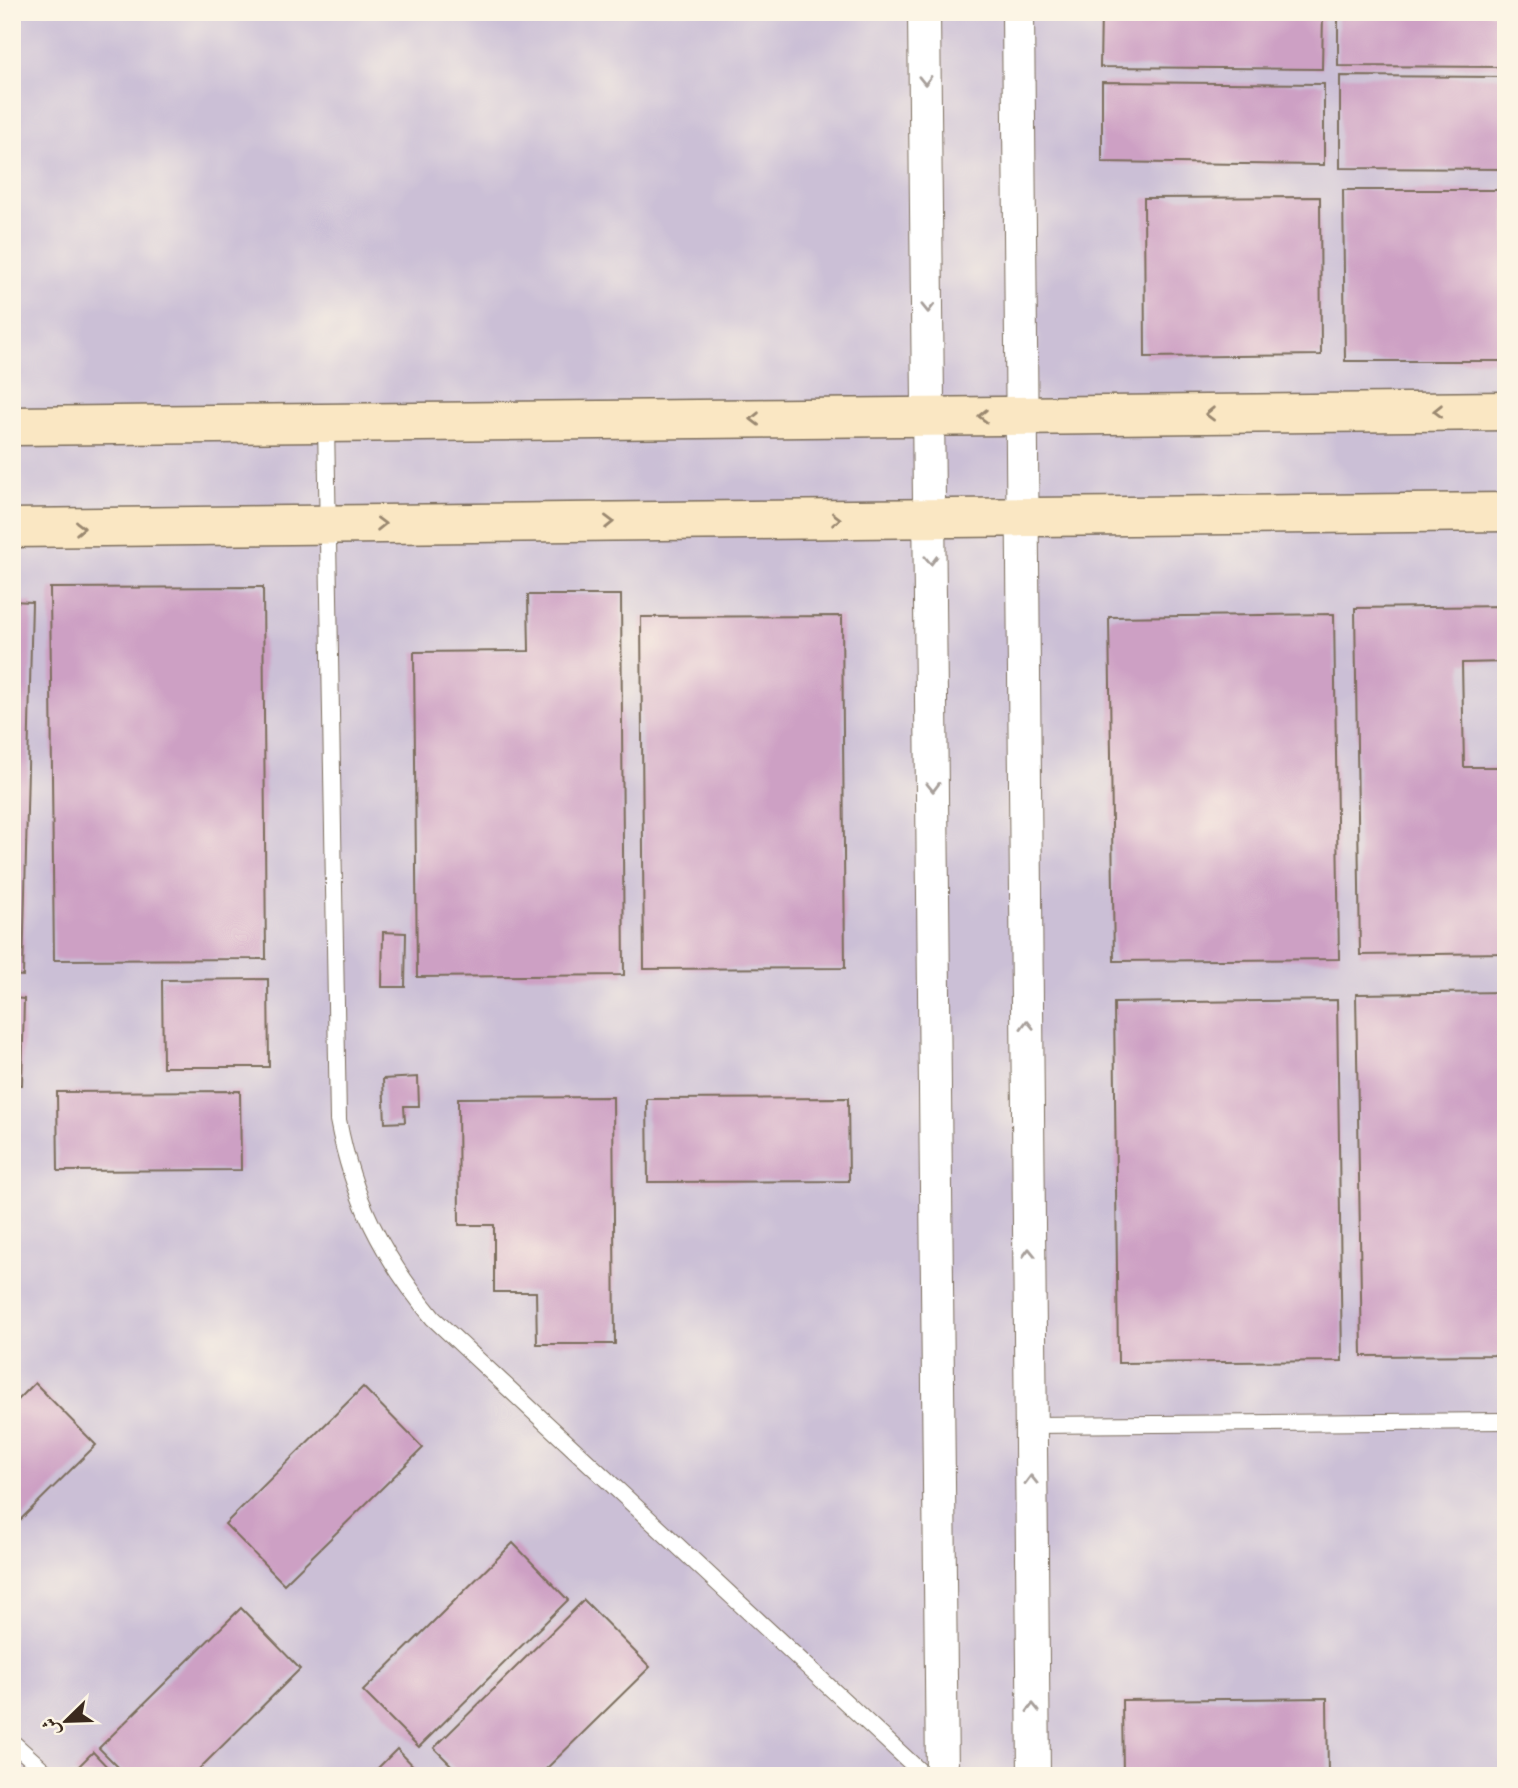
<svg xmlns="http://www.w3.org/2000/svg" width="1518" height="1788" font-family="'Sorts Mill Goudy',Amiri,serif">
	<rect width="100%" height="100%" fill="#fcf5e5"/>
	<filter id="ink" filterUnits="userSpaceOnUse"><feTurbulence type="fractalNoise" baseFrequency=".0143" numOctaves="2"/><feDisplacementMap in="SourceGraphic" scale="14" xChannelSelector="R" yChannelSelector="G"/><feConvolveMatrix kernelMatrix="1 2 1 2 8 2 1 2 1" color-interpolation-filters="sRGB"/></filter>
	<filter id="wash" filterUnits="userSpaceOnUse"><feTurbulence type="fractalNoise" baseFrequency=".00686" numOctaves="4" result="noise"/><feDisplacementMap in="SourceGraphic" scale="28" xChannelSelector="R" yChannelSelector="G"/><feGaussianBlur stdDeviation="1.57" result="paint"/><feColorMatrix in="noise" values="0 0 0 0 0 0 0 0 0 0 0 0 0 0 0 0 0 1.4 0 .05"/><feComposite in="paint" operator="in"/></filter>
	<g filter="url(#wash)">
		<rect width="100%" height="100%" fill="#f5ebd3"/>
		<rect fill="#cbbfd6" x="12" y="12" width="1494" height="1764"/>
		<g id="blocks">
			<g fill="#cda0c4">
				<polygon points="1101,12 1323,12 1322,69 1100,67"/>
				<polygon points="1338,12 1506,12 1506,67 1338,66"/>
				<polygon points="1340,76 1506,77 1506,169 1340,168"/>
				<polygon points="1102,82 1324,84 1324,165 1102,162"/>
				<polygon points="1343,190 1506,190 1506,361 1345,361"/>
				<polygon points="1320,197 1321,355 1145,357 1144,198"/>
				<polygon points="263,587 266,959 54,960 50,588"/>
				<polygon points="528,595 621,595 624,975 417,977 414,652 529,651"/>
				<polygon points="12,601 32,602 23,976 12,975"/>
				<polygon points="1506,606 1506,662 1462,663 1464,767 1506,767 1506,953 1360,955 1355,608"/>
				<polygon points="1334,614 1339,959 1114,961 1109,617"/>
				<polygon points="842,616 845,968 644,969 641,617"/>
				<polygon points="383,932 406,933 405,987 382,987"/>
				<polygon points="268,979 269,1067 163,1067 162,980"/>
				<polygon points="1506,992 1506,1355 1362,1356 1356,994"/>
				<polygon points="12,998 24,999 22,1085 12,1085"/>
				<polygon points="1337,1000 1342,1361 1118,1363 1114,1003"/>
				<polygon points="418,1077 419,1106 404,1106 405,1122 385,1123 383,1079"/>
				<polygon points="240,1091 241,1170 58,1171 57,1092"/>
				<polygon points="613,1097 615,1344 537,1344 536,1292 494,1292 494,1225 459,1225 458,1098"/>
				<polygon points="848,1098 849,1181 648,1182 647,1099"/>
				<polygon points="12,1105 19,1105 17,1192 12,1191"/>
				<polygon points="35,1383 96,1445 12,1528 12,1406"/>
				<polygon points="363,1387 423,1448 284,1584 225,1524"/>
				<polygon points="513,1543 568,1600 419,1747 363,1691"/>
				<polygon points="584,1600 650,1667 539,1776 462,1776 434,1748"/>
				<polygon points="241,1608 300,1669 192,1776 127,1776 99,1748"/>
				<polygon points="1327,1698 1328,1776 1123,1776 1122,1700"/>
				<polygon points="397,1749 423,1776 370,1776"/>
				<polygon points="93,1752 116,1776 79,1776 74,1771"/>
			</g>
		</g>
	</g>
	<g filter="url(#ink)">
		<use href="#blocks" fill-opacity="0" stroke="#7c6e5d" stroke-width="2"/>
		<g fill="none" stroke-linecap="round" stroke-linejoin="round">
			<defs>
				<g id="lane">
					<path d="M 326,423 L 338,1120 C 353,1199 382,1256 433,1318 L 925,1776"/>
					<polyline points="1031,1425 1506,1421"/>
					<polyline points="12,1742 50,1776"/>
				</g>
				<g id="street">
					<polyline points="924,12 942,1776"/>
					<polyline points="1018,12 1034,1776"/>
				</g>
				<g id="secondary">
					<polyline points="12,426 1506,411"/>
					<polyline points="12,528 1506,512"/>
				</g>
			</defs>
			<use href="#lane" stroke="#7c6e5d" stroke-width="18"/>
			<use href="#street" stroke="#7c6e5d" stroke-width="34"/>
			<use href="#secondary" stroke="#7c6e5d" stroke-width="41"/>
			<use href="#lane" stroke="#fff" stroke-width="16"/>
			<use href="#street" stroke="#fff" stroke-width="32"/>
			<use href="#secondary" stroke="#fae7c3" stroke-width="38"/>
		</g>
		<defs><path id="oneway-chevron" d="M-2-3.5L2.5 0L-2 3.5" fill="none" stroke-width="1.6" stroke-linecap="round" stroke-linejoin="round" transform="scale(1.75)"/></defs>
		<g stroke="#a79f9a">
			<use href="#oneway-chevron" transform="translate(925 80) rotate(89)"/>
			<use href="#oneway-chevron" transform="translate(928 308) rotate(89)"/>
			<use href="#oneway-chevron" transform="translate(931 560) rotate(89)"/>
			<use href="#oneway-chevron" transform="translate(933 787) rotate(89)"/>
			<use href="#oneway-chevron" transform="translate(1027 1025) rotate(-91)"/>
			<use href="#oneway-chevron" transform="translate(1029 1253) rotate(-91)"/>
			<use href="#oneway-chevron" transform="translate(1031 1480) rotate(-91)"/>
			<use href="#oneway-chevron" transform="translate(1033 1708) rotate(-91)"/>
		</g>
		<g stroke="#9a8870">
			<use href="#oneway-chevron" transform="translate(1438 411) rotate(179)"/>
			<use href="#oneway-chevron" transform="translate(1210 414) rotate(179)"/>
			<use href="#oneway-chevron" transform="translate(983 416) rotate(179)"/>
			<use href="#oneway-chevron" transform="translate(755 419) rotate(179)"/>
			<use href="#oneway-chevron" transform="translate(836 519) rotate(-1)"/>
			<use href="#oneway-chevron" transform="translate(609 522) rotate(-1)"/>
			<use href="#oneway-chevron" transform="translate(381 524) rotate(-1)"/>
			<use href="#oneway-chevron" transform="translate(80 528) rotate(-1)"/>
		</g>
	</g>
	<rect width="1518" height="1788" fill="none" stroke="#fcf5e5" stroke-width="42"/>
	<g transform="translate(66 1721) rotate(247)" stroke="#fcf5e5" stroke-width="5" paint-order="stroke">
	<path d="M0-5L12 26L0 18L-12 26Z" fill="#3b2a1e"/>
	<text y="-10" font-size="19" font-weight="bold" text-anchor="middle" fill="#3b2a1e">ش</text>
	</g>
</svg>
